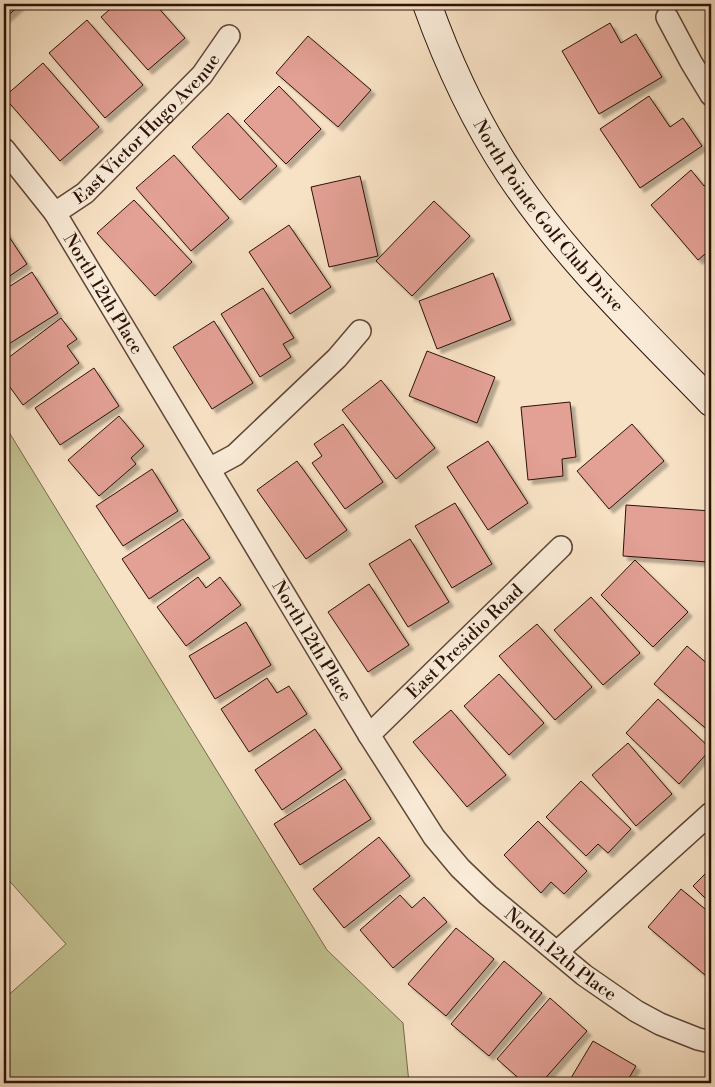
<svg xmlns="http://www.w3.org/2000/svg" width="715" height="1087" font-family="'Libre Bodoni',serif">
	<defs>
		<filter id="shadow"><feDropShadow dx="4.5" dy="4.5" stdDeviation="1" flood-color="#0004"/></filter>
	</defs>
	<rect width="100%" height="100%" fill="#f8e2c5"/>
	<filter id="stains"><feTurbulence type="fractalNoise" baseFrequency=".004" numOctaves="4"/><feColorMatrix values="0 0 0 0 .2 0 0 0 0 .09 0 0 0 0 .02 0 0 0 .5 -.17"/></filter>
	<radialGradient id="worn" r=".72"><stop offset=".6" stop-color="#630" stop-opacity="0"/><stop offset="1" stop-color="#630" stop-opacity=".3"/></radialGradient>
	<polygon fill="#c2c291" stroke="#766a4c" points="4,424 327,950 403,1023 409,1083 4,1083 4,999 66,944 4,875"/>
	<g fill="#e3a095" stroke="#2b1208" filter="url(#shadow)">
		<polygon points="4,4 21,4 4,19"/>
		<polygon points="116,4 155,4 185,38 148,70 101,17"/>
		<polygon points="87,20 143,85 105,118 49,53"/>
		<polygon points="610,23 621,43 636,34 662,77 599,114 562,51"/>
		<polygon points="308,36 371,90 338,127 276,73"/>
		<polygon points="43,63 99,127 60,161 4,97"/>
		<polygon points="279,86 321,129 286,164 244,121"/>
		<polygon points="649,96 670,127 683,118 702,146 640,188 600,129"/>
		<polygon points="228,113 277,166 240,200 192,147"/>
		<polygon points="174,155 229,218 191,251 136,188"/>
		<polygon points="691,170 704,186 711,180 711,249 698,260 651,205"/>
		<polygon points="360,176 378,256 329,267 311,187"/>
		<polygon points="134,200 192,262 155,296 97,233"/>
		<polygon points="434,201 470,236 412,296 376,261"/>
		<polygon points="289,225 331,287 290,314 249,252"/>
		<polygon points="4,229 27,264 4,280"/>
		<polygon points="711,266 711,277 706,271"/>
		<polygon points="32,272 58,313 4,347 4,290"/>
		<polygon points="493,273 511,320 437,349 419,301"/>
		<polygon points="263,288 294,338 283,344 291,357 260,377 221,314"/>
		<polygon points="61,318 77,339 67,346 79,363 23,405 4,379 4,361"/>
		<polygon points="214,321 253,383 212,409 173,347"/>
		<polygon points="427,351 495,377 477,423 409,396"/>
		<polygon points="94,368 119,406 60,445 35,408"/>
		<polygon points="381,380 435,448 396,479 342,410"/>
		<polygon points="570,402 576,457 562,459 563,476 528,480 521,407"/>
		<polygon points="119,416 144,446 131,458 136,464 99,496 68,460"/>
		<polygon points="343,424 383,482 345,509 312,463 322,456 314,444"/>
		<polygon points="632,424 664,461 609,509 577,471"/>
		<polygon points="488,441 528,503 488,530 447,467"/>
		<polygon points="297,461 347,530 306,559 257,490"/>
		<polygon points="152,469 178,511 123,546 96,506"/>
		<polygon points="455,503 492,564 452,588 415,526"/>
		<polygon points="626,505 711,511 708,562 623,556"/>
		<polygon points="183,519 210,558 149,599 122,559"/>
		<polygon points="410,539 449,602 408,627 369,564"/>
		<polygon points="635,560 688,612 653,647 601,595"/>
		<polygon points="198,577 206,588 220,577 241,605 186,646 157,607"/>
		<polygon points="369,584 409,645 368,672 328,612"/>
		<polygon points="591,597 640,653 603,685 554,630"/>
		<polygon points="246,622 271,665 215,699 189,656"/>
		<polygon points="537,624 592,687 555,720 499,656"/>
		<polygon points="687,646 711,667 710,732 654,684"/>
		<polygon points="499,674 544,723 509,755 464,706"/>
		<polygon points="267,678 277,693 289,686 307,714 249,752 221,709"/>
		<polygon points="658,699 711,749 679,784 626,733"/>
		<polygon points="451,710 506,775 467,807 413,742"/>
		<polygon points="315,729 342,769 282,810 255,770"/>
		<polygon points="628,743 672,794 636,826 592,775"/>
		<polygon points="345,779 371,819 300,865 274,824"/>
		<polygon points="581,781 631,829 608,853 598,844 586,856 546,817"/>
		<polygon points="538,821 587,871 564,894 551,882 541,893 504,855"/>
		<polygon points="379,837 410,876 344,928 313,889"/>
		<polygon points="711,868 711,904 693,886"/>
		<polygon points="681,889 711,914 711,980 648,927"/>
		<polygon points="400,895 412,908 424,897 447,922 393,968 360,930"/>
		<polygon points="456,928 494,959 446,1016 408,984"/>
		<polygon points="504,961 542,993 489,1056 451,1024"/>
		<polygon points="550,998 587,1031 541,1083 524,1083 497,1059"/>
		<polygon points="593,1041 636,1066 626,1083 568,1083"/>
	</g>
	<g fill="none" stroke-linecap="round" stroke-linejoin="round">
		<defs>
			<g id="street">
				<polyline points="667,17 691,62 711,95"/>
				<path id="s1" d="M 4,149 L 55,213 L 369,735 L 434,837 L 460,868 L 488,895 L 584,975 L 636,1011 L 660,1024 L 698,1039 L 711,1042"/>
				<path id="s2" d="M 55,213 L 85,193 L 202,75 L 229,36"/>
				<polyline points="209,469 235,455 337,358 360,331"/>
				<path id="s3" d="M 369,735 L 561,547"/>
				<polyline points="557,952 711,813"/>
			</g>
			<g id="secondary">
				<path id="s4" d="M 427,4 C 448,63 475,121 510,174 C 566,258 641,330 711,402"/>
			</g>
		</defs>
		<use href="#street" stroke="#5e4637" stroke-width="24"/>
		<use href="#secondary" stroke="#2b1208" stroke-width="30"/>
		<use href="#street" stroke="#faecd9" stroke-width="21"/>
		<use href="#secondary" stroke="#faecd9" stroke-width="28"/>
	</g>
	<g text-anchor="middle" stroke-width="4.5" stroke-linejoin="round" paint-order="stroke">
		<g font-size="18" fill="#2b1208" stroke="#faecd9">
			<text dy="6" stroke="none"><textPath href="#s2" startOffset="125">East Victor Hugo Avenue</textPath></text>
			<text dy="6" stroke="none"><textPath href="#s4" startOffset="246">North Pointe Golf Club Drive</textPath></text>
			<text dy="6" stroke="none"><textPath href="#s1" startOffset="176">North 12th Place</textPath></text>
			<text dy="6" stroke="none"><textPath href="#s1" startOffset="581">North 12th Place</textPath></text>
			<text dy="6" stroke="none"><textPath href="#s3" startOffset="134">East Presidio Road</textPath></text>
			<text dy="6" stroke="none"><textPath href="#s1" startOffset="985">North 12th Place</textPath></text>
		</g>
	</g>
	<rect width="715" height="1087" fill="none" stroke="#f8e2c5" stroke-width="20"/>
	<rect x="5" y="5" width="705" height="1077" fill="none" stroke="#2b1208" stroke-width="2.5"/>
	<rect x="10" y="10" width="695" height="1067" fill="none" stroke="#2b1208"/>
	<rect width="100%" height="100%" filter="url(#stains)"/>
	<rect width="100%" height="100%" fill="url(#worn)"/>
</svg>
